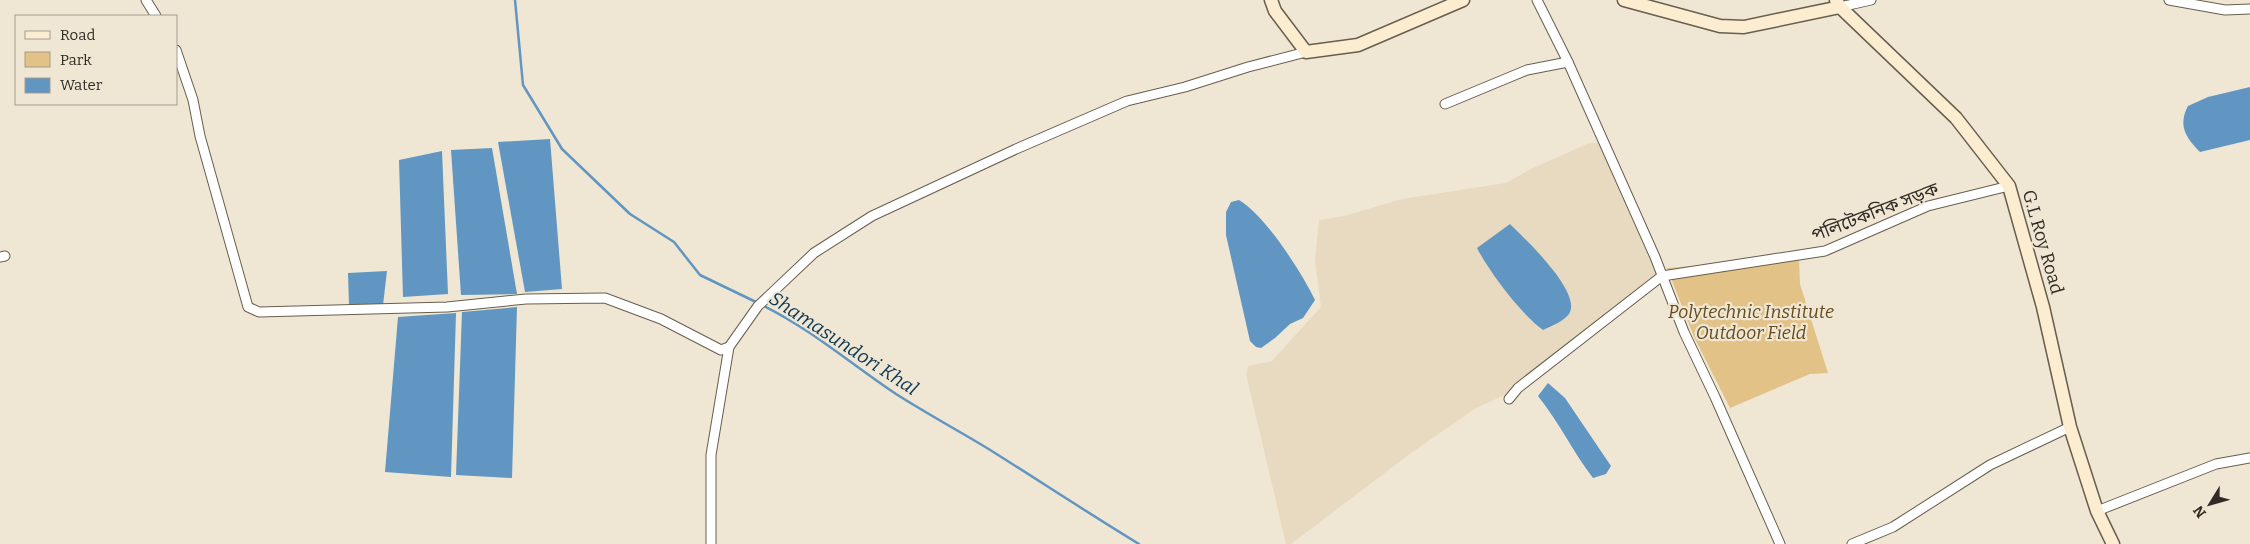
<svg xmlns="http://www.w3.org/2000/svg" width="2250" height="544" font-family="Bitter,'Noto Sans Bengali',serif">
	<rect width="100%" height="100%" fill="#f0e6d4"/>
	<polygon fill="#e8dac1" points="1600,142 1660,280 1622,301 1507,394 1476,408 1411,453 1291,544 1286,544 1246,374 1248,366 1272,361 1321,307 1315,260 1319,220 1344,216 1402,199 1506,183 1531,169 1587,144"/>
	<polygon fill="#e3c288" points="1799,258 1800,284 1828,373 1810,374 1730,408 1694,337 1667,268"/>
	<g fill="#6096c1">
		<path d="M 2250,87 L 2250,140 L 2200,152 C 2185,137 2178,125 2188,106 L 2208,97 Z"/>
		<polygon points="550,139 562,289 525,292 498,142"/>
		<polygon points="492,148 517,294 461,295 451,150"/>
		<polygon points="442,151 448,294 403,297 399,160"/>
		<path d="M 1239,200 C 1265,215 1302,273 1315,300 L 1303,318 L 1290,324 L 1275,338 L 1261,348 L 1256,347 L 1250,341 L 1226,235 L 1226,212 L 1231,202 Z"/>
		<path d="M 1510,224 C 1525,239 1583,293 1569,314 C 1563,322 1551,326 1543,330 C 1521,314 1490,273 1477,248 Z"/>
		<polygon points="387,271 383,305 349,306 348,273"/>
		<polygon points="517,307 512,478 456,475 462,312"/>
		<polygon points="456,313 451,477 385,472 398,317"/>
		<path d="M 1548,383 L 1565,398 L 1611,466 L 1606,474 L 1593,478 C 1573,452 1559,422 1538,396 Z"/>
	</g>
	<g fill="none" stroke-linecap="round" stroke-linejoin="round">
		<g stroke="#6096c1" stroke-width="2.5">
			<polyline points="515,0 523,85 562,149 630,214 674,242 700,275 758,303"/>
			<path d="M 762,305 C 811,329 851,364 896,394 C 926,413 957,430 987,448 C 1038,480 1088,513 1139,544"/>
		</g>
		<defs>
			<g id="street">
				<polyline points="146,0 156,16"/>
				<polyline points="1537,0 1568,62 1655,257 1684,332 1715,397 1780,544"/>
				<polyline points="2169,0 2225,10 2250,9"/>
				<polyline points="1840,7 1871,0"/>
				<polyline points="176,50 193,100 200,136 248,307 259,312 447,307 526,299 605,298 661,319 721,350 729,347"/>
				<polyline points="1445,104 1527,70 1568,62"/>
				<polyline points="0,257 5,256"/>
				<polyline points="1509,399 1518,388 1662,276 1825,251 1928,206 2009,186"/>
				<polyline points="2097,511 2216,464 2250,458"/>
				<polyline points="711,544 711,455 729,347 758,306 814,253 872,216 1016,149 1127,101 1185,87 1248,67 1306,52"/>
				<polyline points="1852,544 1893,527 1990,465 2070,427"/>
			</g>
			<g id="secondary">
				<polyline points="1271,0 1275,11 1306,52 1358,45 1463,0"/>
				<polyline points="1624,0 1720,26 1744,27 1840,7"/>
				<polyline points="1836,0 1840,7 1956,118 2009,186 2043,307 2070,427 2097,511 2113,544"/>
			</g>
		</defs>
		<use href="#street" stroke="#675e4e" stroke-width="11"/>
		<use href="#secondary" stroke="#675e4e" stroke-width="15"/>
		<use href="#street" stroke="#fff" stroke-width="9"/>
		<use href="#secondary" stroke="#fcedd1" stroke-width="12"/>
	</g>
	<g text-anchor="middle" stroke-width="4.5" stroke-linejoin="round" paint-order="stroke">
		<g font-size="18" fill="#302c25" stroke="#f0e6d4">
			<text transform="translate(1875 212) rotate(-21)" y="6">পলিটেকনিক সড়ক</text>
			<text transform="translate(2043 242) rotate(74)" y="6">G.L Roy Road</text>
		</g>
		<g font-size="18" font-style="italic" fill="#634b1e" stroke="#f0e6d4">
			<text x="1751" y="318">Polytechnic Institute<tspan x="1751" dy="21">Outdoor Field</tspan></text>
		</g>
		<g font-size="19" font-style="italic" fill="#0b3653" stroke="#f0e6d4">
			<text transform="translate(844 343) rotate(33)" y="7">Shamasundori Khal</text>
		</g>
	</g>
	<rect x="15" y="15" width="162" height="90" fill="#f0e6d4" stroke="#a39c8e"/>
	<rect x="25" y="31" width="25" height="8" fill="#fcedd1" stroke="#a39c8e"/>
	<text x="60" y="40" font-size="15" fill="#302c25">Road</text>
	<rect x="25" y="52" width="25" height="15" fill="#e3c288" stroke="#a39c8e"/>
	<text x="60" y="65" font-size="15" fill="#302c25">Park</text>
	<rect x="25" y="78" width="25" height="15" fill="#6096c1" stroke="#a39c8e"/>
	<text x="60" y="90" font-size="15" fill="#302c25">Water</text>
	<g transform="translate(2210 504) rotate(233)" stroke="#f0e6d4" stroke-width="4" paint-order="stroke">
	<path d="M0-4L9 19L0 12L-9 19Z" fill="#302c25"/>
	<text y="-8" font-size="14" font-weight="bold" text-anchor="middle" fill="#302c25">N</text>
	</g>
</svg>
